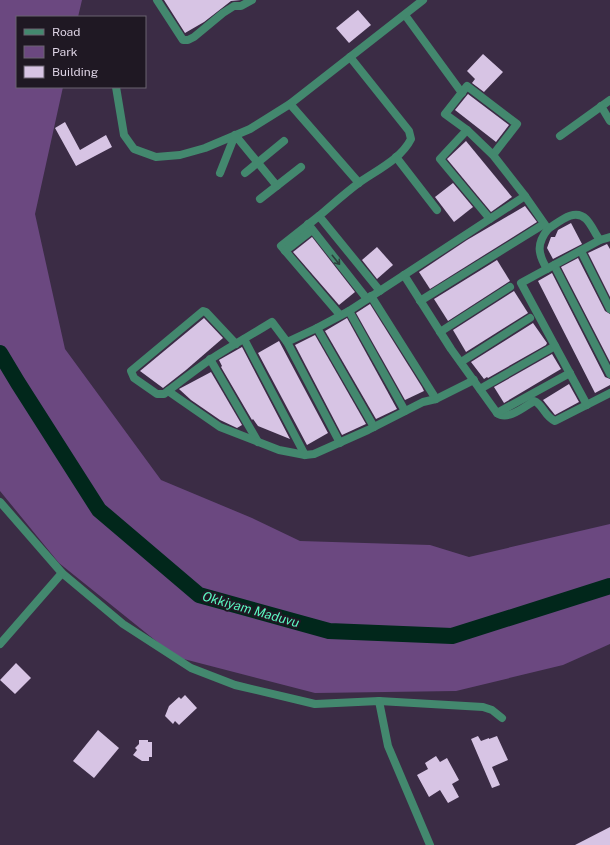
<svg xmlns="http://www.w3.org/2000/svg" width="610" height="845" font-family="'Public Sans',sans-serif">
	<rect width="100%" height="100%" fill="#3b2c45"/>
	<polygon fill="#6b4880" points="0,0 82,0 78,17 17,17 17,87 63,87 35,214 65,349 161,480 252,518 300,541 430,545 469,557 610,524 610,644 563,665 456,691 315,693 176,657 59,563 0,491"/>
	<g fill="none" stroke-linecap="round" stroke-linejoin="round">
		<polyline stroke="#01271b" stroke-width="16" points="0,353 18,383 99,510 199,595 329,631 452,636 610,586"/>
	</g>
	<g fill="#d7c4e4">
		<polygon points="164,0 241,0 231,1 204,22 185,33"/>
		<polygon points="358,10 371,25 349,43 336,28"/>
		<polygon points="483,54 503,72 484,92 472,83 475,79 467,71"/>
		<polygon points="468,94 509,125 496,142 455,110"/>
		<polygon points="65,122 80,150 106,135 112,147 76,166 55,128"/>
		<polygon points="466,141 512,197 491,212 447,159"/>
		<polygon points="453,183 473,207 454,222 435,197"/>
		<polygon points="525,206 537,222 430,289 419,272 467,240"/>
		<polygon points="571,223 582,244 553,259 547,248 551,237 555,237 558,230"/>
		<polygon points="312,237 355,292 339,305 293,252"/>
		<polygon points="607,244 610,249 610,297 588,253"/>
		<polygon points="377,247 393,265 377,279 362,260"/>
		<polygon points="578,258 605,311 610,314 610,362 561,267"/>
		<polygon points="497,260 510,281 448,321 434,299"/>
		<polygon points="552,273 605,377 610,379 610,385 595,393 538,281"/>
		<polygon points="514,291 528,313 466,352 453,330"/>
		<polygon points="370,304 422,387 424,391 405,400 356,313"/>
		<polygon points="204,318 223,338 186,370 163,388 140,371"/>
		<polygon points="347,318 397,409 376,419 325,331"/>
		<polygon points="533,323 547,343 546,345 488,378 487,377 484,379 471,362"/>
		<polygon points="315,335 366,424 342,435 295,345"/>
		<polygon points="279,341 328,433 307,445 258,353"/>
		<polygon points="242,347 290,439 258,426 253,419 252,420 221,367 222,366 219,360"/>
		<polygon points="552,354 561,369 504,403 494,387"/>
		<polygon points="211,372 242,425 237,428 220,420 191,400 179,389"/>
		<polygon points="569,384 579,402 555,415 543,400"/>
		<polygon points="16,663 31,678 15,694 0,680"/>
		<polygon points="185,695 197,708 179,725 175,721 173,724 165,716 169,706 179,697 181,699"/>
		<polygon points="98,730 119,748 94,778 73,761"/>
		<polygon points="478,736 481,741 489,738 489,739 497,736 508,760 492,767 500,785 492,788 471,739"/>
		<polygon points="139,740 148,740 148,742 152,742 152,757 149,757 149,761 142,761 133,755 137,750 135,748 139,744"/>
		<polygon points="436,756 440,762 447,758 459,780 452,784 459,797 448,803 440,790 429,797 417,775 428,769 425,763"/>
		<polygon points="610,827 610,845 575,845"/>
	</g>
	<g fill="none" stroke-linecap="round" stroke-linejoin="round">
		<g stroke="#43886e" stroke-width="8">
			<polyline points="157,0 183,40 188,40 194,37 223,13 234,6 241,6 252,0"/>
			<polyline points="405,15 462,93"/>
			<path d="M 350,57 L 409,131 L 411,139 C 401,159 377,170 360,182 C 345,193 332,205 319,216 L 380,291"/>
			<polyline points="116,87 124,135 134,149 156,157 180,155 205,148 250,129 290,104 423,0"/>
			<polyline points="290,104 359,183"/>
			<polyline points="601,106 610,121"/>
			<polyline points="467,130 440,159 490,219"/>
			<polyline points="560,136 610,100"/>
			<polyline points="396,157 437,210"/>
			<polyline points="220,173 235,135 277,186"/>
			<polyline points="245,173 284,141"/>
			<path d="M 525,196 L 548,229 C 558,223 574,207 586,219 C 592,225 595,234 600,240"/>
			<polyline points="260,199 301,167"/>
			<polyline points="319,216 281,246 340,315"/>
			<polyline points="308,224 367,299"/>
			<polyline points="285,251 312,230"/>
			<polyline points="581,251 610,309"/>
			<polyline points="554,265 610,374"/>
			<path d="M 547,269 C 538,254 536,244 548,229"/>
			<path d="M 404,275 L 451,349 L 497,413 C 508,421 524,407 534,401 C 543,404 544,416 555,421 L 610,393"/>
			<polyline points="371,296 436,399"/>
			<polyline points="420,301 544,224"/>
			<polyline points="349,311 405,411"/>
			<polyline points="317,328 374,427"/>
			<polyline points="440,332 510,287"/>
			<polyline points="244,339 305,455"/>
			<polyline points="287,342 340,443"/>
			<path d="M 236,344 L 206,312 L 203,311 L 131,371 L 134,378 L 157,394 L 164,394 C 180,382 195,370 211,359 C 231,346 251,335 272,322 L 287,342 L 317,328 L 349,311 L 525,196 L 493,155 L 517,124 L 467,86 L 445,114 L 467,130 L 493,155"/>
			<polyline points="210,359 258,442"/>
			<polyline points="461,362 530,318"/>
			<polyline points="480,389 555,346"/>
			<polyline points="168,391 220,427 279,450 305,455 314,454 368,430 423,402 436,399 474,380"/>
			<polyline points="587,405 521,283 600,240 610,237"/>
			<polyline points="497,413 570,373"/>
			<polyline points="0,502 62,573 123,624 191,668 235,685 315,704 379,701 483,707 492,710 502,718"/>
			<polyline points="0,644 62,573"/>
			<polyline points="379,701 388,746 430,845"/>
		</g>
	</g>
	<defs><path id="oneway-shaft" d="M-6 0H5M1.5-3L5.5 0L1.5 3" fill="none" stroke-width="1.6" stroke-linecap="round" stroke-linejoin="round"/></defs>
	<use stroke="#2c3f3d" href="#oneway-shaft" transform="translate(336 260) rotate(51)"/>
	<g text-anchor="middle" stroke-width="4" stroke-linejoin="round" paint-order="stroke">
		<g font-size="13" font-style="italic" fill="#5bf9c2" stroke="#1f1823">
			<text transform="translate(251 609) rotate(16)" y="5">Okkiyam Maduvu</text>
		</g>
	</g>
	<rect x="16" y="16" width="130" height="72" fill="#1f1823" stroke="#6b6370"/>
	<rect x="24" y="29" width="20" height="6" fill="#43886e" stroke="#6b6370"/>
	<text x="52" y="36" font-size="12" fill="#ddd3e4">Road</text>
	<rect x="24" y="46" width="20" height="12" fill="#6b4880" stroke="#6b6370"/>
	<text x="52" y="56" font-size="12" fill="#ddd3e4">Park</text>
	<rect x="24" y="66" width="20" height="12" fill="#d7c4e4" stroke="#6b6370"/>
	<text x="52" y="76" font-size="12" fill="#ddd3e4">Building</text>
</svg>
